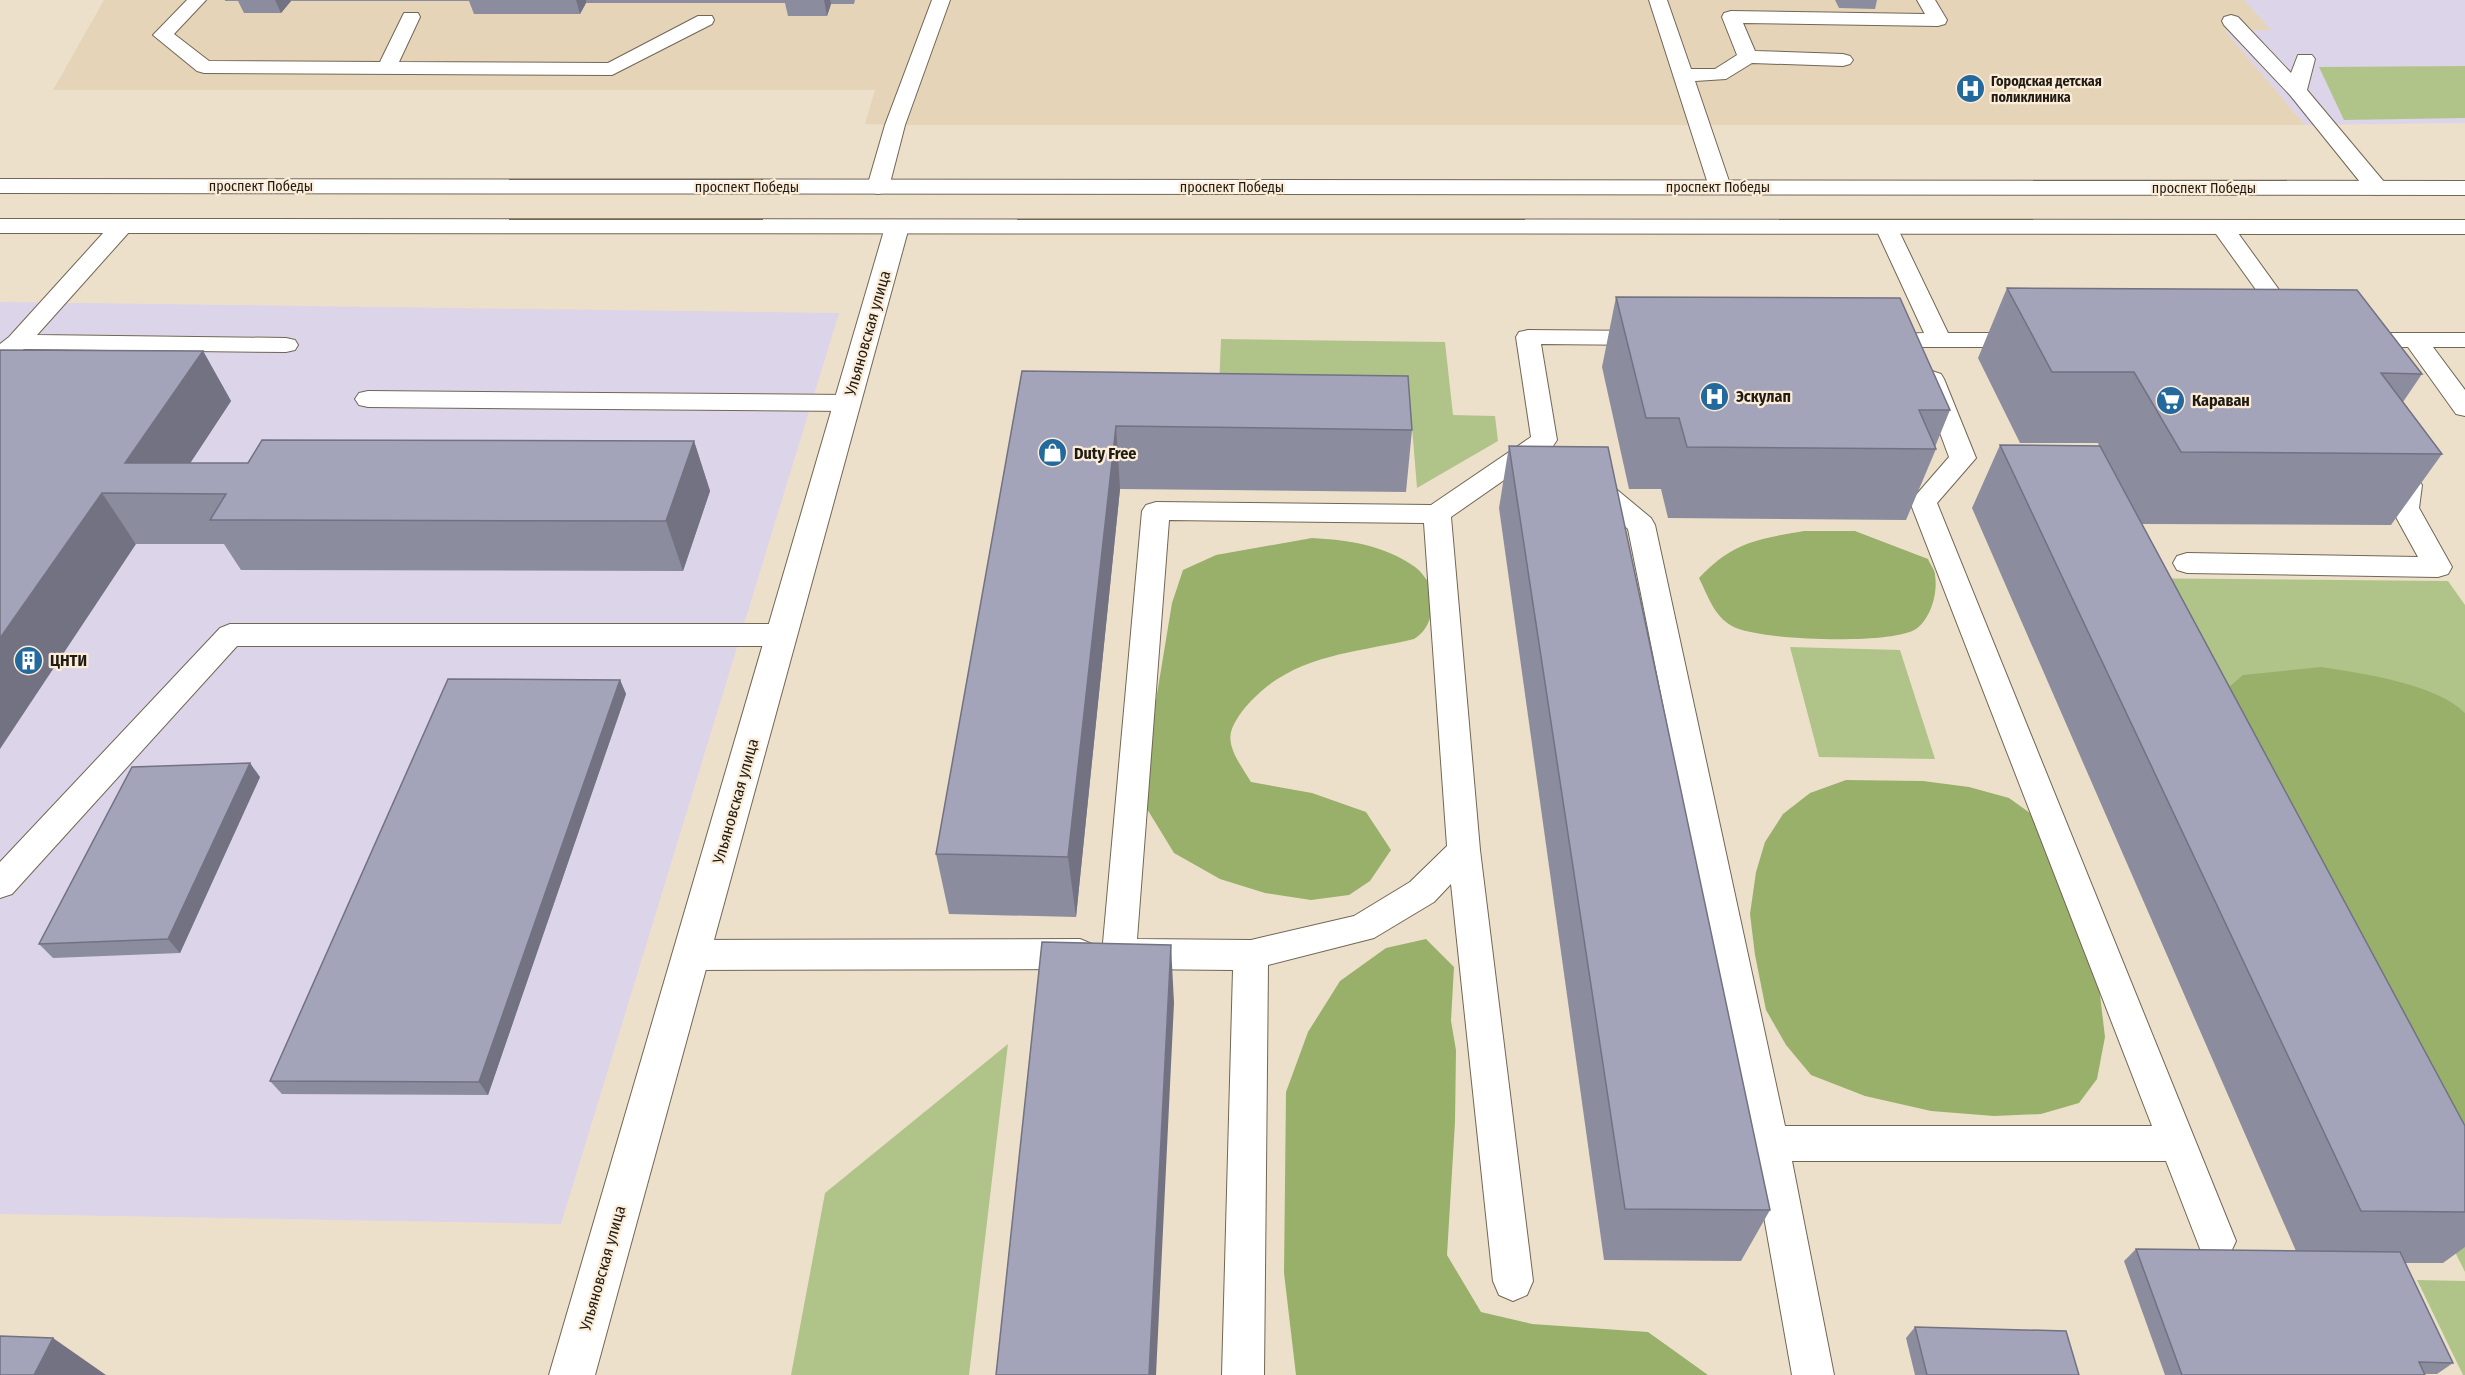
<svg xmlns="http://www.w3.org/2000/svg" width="2465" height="1375" font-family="'Fira Sans Condensed',sans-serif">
	<rect width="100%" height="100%" fill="#ede0cb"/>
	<g fill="#dcd4e9">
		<polygon points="2244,0 2465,0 2465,123 2305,125 2225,31 2271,30"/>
		<polygon points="0,302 839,313 561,1224 0,1214"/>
	</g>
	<polygon fill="#e5d4b8" points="104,0 2244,0 2271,30 2225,31 2305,125 895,125 865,124 875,90 53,90"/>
	<g fill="#b0c48a">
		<polygon points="2465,66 2465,118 2344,120 2319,67"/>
		<polygon points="1221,339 1445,342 1453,415 1495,416 1498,441 1417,488 1411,415 1218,412"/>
		<polygon points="2118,578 2448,581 2465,605 2465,1272"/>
		<polygon points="1790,647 1900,650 1935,759 1819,757"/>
		<polygon points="1008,1044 969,1375 791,1375 825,1193"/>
		<polygon points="2417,1280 2465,1281 2465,1375 2463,1375"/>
	</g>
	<g fill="#99b06b">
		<path d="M 1804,531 L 1855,531 L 1928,559 C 1930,564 1935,570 1935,575 C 1938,593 1931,618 1916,629 C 1893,645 1757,641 1732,626 C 1714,616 1708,596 1699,578 C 1733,542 1757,539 1804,531 Z"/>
		<path d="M 1312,538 C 1349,540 1384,545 1415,567 C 1422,572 1428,582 1433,589 C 1432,609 1433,627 1414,639 C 1356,653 1295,654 1251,701 C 1244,708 1234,721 1231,732 C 1227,749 1243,768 1251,782 L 1312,793 L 1366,812 L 1391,850 L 1370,881 L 1349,895 L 1311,900 L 1265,893 L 1220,879 L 1174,853 L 1144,804 L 1146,761 L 1172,603 L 1183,570 L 1216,555 Z"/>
		<path d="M 2321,667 C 2361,673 2437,684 2465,713 L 2465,1164 L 2222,693 L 2243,675 Z"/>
		<polygon points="1846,780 1923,781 1969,787 2009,798 2030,813 2042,830 2098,978 2105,1037 2097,1079 2079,1103 2041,1114 1994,1116 1931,1111 1865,1096 1811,1075 1786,1045 1766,1010 1755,955 1750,914 1756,872 1765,842 1783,814 1810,793"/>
		<polygon points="1426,939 1454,967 1451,1021 1456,1050 1455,1122 1447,1255 1481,1312 1532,1324 1648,1332 1708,1375 1296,1375 1284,1273 1286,1092 1308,1032 1340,981 1386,948"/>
	</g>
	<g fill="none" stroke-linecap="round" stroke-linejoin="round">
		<defs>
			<g id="service">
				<polygon points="187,0 206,0 174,34 209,61 380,62 402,17 404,13 418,13 420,17 399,62 608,63 698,16 712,16 714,20 712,24 612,75 204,73 197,71 153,35"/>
				<polygon points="932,0 950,0 905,125 889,187 886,192 878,194 870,192 867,187 885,125"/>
				<polygon points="1649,0 1667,0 1691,69 1715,69 1737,55 1722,17 1724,13 1731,11 1925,14 1917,0 1935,0 1947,20 1945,24 1938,26 1743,23 1755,51 1843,54 1850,56 1853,60 1850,64 1843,66 1752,63 1726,79 1695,81 1731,187 1728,192 1720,194 1712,192 1709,187"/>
				<polygon points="2231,15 2238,17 2291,73 2298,55 2312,55 2315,59 2307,90 2385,183 2388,188 2385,193 2377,195 2369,193 2290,95 2224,25 2222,21 2224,17"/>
				<polygon points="122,219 130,221 133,226 130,231 37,335 286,338 295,340 298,345 295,350 286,352 24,349 9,361 0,363 0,344 9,337 114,221"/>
				<polygon points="1886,220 1894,222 1897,227 1948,333 2025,333 2034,335 2037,340 2034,345 2025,347 1878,347 1869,345 1866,340 1869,335 1924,333 1875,227 1878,222"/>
				<polygon points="2222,220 2230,222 2298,316 2302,321 2298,326 2290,328 2282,326 2211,227 2214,222"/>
				<path d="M 1528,330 L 1647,331 L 1656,333 L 1659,338 L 1656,343 L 1647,345 L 1541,344 L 1557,440 L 1553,446 L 1451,517 L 1480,850 L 1533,1281 L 1527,1295 L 1513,1301 L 1499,1295 L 1493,1281 L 1451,884 L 1434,902 L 1374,938 L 1268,965 L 1264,1375 L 1222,1375 L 1233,970 L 1131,969 C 1123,966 1116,968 1107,964 L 1102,954 L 1142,511 L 1146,505 L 1156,502 L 1431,505 L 1531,437 L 1516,337 L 1519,332 ZM 1169,520 L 1424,523 L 1447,846 L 1410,882 L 1354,916 L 1251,940 L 1137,939 Z"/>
				<polygon points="2355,333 2465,333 2465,347 2433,347 2465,390 2465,416 2456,414 2408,347 2355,347 2346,345 2343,340 2346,335"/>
				<polygon points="1932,371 1941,374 1944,379 1976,458 1937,503 2236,1241 2230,1254 2216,1260 2202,1254 2166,1161 1792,1161 1834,1375 1792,1375 1751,1143 1628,529 1580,486 1576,480 1580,474 1589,471 1598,474 1651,518 1655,525 1785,1126 2152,1126 1910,502 1949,457 1920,379 1923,374"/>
				<polygon points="368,391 847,395 856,397 860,403 856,409 847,411 368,407 359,405 355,399 359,393"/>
				<polygon points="2397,460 2406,463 2422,485 2419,508 2452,567 2448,574 2438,577 2187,573 2177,570 2173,563 2177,556 2187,553 2418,557 2391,508 2396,486 2384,469 2388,463"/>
				<polygon points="230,624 782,624 792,628 797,635 792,642 782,646 237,646 12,894 0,898 0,862 220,628"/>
				<polygon points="1080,939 1092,944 1097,954 1092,964 1080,969 691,970 679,965 674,955 679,945 691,940"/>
			</g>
			<polygon id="minor" points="897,220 906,222 909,227 595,1375 549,1375 885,227 888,222"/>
			<g id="primary">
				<polygon points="0,179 2465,181 2465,195 0,193"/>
				<polygon points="0,219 2465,220 2465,234 0,233"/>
			</g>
		</defs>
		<use href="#service" stroke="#726654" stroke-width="2"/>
		<use href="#minor" stroke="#726654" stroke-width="2"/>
		<use href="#primary" stroke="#726654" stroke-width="2"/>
		<use href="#service" fill="#fff" fill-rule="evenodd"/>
		<use href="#minor" fill="#fff" fill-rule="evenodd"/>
		<use href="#primary" fill="#fff" fill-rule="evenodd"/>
	</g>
	<g fill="#8c8c9f">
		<polygon points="225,0 855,0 854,4 831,4 827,16 788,16 785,3 586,3 580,14 474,14 469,1 291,1 281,13 244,13 238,1 225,1"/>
		<polygon points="1835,0 1877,0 1875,9 1839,8"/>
		<polygon points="2007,288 2422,374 2403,402 2442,454 2391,525 2142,524 2465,1126 2465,1247 2443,1263 2405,1263 2453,1363 2437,1374 2424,1374 2425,1375 2165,1375 2124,1261 2136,1249 2296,1251 1972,508 2000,445 2099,446 2098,443 2020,443 1978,358"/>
		<polygon points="1616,297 1950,410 1935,447 1936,449 1906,520 1668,518 1661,489 1629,489 1602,367"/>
		<polygon points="0,350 203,351 231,401 190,463 248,463 694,441 710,491 683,571 241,570 224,544 136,544"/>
		<polygon points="1022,371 1412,430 1406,492 1120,489 1076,917 949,914 936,854"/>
		<polygon points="1509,446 1770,1210 1741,1261 1604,1260 1499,508"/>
		<polygon points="620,680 626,694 488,1095 282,1094 270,1081"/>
		<polygon points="260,777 180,953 53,958 39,944"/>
		<polygon points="1915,1327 2079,1375 1915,1375 1906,1338"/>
	</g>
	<g fill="#727282">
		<polygon points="275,0 290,0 291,1 281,13"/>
		<polygon points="576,0 586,0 586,3 580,14"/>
		<polygon points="824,0 830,0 831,4 827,16"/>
		<polygon points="203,351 231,401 170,494 125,463"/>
		<polygon points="1116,426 1120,489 1076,917 1068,857"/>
		<polygon points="694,441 710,491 683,571 666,521"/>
		<polygon points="102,493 136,544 0,749 0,638"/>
		<polygon points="620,680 626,694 488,1095 479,1082"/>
		<polygon points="250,763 260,777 180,953 168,939"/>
		<polygon points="1171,945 1174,1003 1156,1375 1149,1375"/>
		<polygon points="53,1338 106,1375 34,1375"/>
	</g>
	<g fill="#a3a3b9" stroke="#727282" stroke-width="1.5">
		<polygon points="2007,288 2357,290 2422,374 2381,373 2442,454 2181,452 2134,372 2052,372"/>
		<polygon points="1616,297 1900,298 1950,410 1919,410 1936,449 1687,447 1679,418 1646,418"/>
		<polygon points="0,350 203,351 125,463 248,463 262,440 694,441 666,521 210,520 226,494 102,493 0,638"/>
		<polygon points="1022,371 1408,376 1412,430 1116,426 1068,857 936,854"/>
		<polygon points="2000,445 2100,446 2465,1126 2465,1212 2361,1211"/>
		<polygon points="1509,446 1608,447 1770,1210 1625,1209"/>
		<polygon points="448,679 620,680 479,1082 270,1081"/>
		<polygon points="250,763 168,939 39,944 132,767"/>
		<polygon points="1042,942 1171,945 1149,1375 996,1375"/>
		<polygon points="2136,1249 2400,1252 2453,1363 2419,1362 2425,1375 2182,1375"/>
		<polygon points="1915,1327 2066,1331 2079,1375 1927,1375"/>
		<polygon points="0,1336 53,1338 34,1375 0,1375"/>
	</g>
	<defs>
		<symbol id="hospital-disc" viewBox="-11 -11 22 22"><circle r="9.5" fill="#23699d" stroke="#fbedd8"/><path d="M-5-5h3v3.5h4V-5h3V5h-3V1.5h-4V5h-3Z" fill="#fff"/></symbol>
		<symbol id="supermarket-disc" viewBox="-11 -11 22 22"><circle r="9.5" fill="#23699d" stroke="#fbedd8"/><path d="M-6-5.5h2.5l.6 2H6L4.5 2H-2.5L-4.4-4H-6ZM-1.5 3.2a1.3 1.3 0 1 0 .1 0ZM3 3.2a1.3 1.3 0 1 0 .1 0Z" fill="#fff"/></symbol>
		<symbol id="shop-disc" viewBox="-11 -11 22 22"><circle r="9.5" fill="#23699d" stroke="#fbedd8"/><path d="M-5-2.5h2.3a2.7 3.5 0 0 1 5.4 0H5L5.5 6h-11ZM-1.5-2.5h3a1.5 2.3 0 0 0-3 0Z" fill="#fff"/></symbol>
		<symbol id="building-disc" viewBox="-11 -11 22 22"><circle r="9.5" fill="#23699d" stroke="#fbedd8"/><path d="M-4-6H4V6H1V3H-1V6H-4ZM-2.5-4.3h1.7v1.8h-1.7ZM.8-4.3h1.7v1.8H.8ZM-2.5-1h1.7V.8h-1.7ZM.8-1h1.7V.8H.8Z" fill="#fff"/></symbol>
	</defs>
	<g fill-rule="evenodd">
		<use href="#hospital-disc" x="1954" y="72" width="33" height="33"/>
		<use href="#hospital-disc" x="1698" y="380" width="33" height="33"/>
		<use href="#supermarket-disc" x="2154" y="384" width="33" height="33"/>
		<use href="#shop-disc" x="1036" y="436" width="33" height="33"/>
		<use href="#building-disc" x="12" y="644" width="33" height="33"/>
	</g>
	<g text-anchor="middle" stroke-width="4.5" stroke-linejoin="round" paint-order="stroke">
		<g font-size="14" font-weight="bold" fill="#201b14" stroke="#fbedd8" text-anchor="start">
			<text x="1991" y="86">Городская детская<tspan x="1991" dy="16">поликлиника</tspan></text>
		</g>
		<g font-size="14" fill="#201b14" stroke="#fbedd8">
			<text x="261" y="191">проспект Победы</text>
			<text x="747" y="192">проспект Победы</text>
			<text x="1232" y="192">проспект Победы</text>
			<text x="1718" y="192">проспект Победы</text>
			<text x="2204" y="193">проспект Победы</text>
		</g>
		<g font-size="16" fill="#201b14" stroke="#fbedd8">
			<text transform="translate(867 333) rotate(-74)" y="6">Ульяновская улица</text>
			<text transform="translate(735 801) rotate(-74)" y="6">Ульяновская улица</text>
			<text transform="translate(602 1268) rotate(-74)" y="6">Ульяновская улица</text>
		</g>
		<g font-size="16" font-weight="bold" fill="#201b14" stroke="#fbedd8" text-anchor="start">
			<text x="1736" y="402">Эскулап</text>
			<text x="2192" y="406">Караван</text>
			<text x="1074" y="459">Duty Free</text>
			<text x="50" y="666">ЦНТИ</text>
		</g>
	</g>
</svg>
